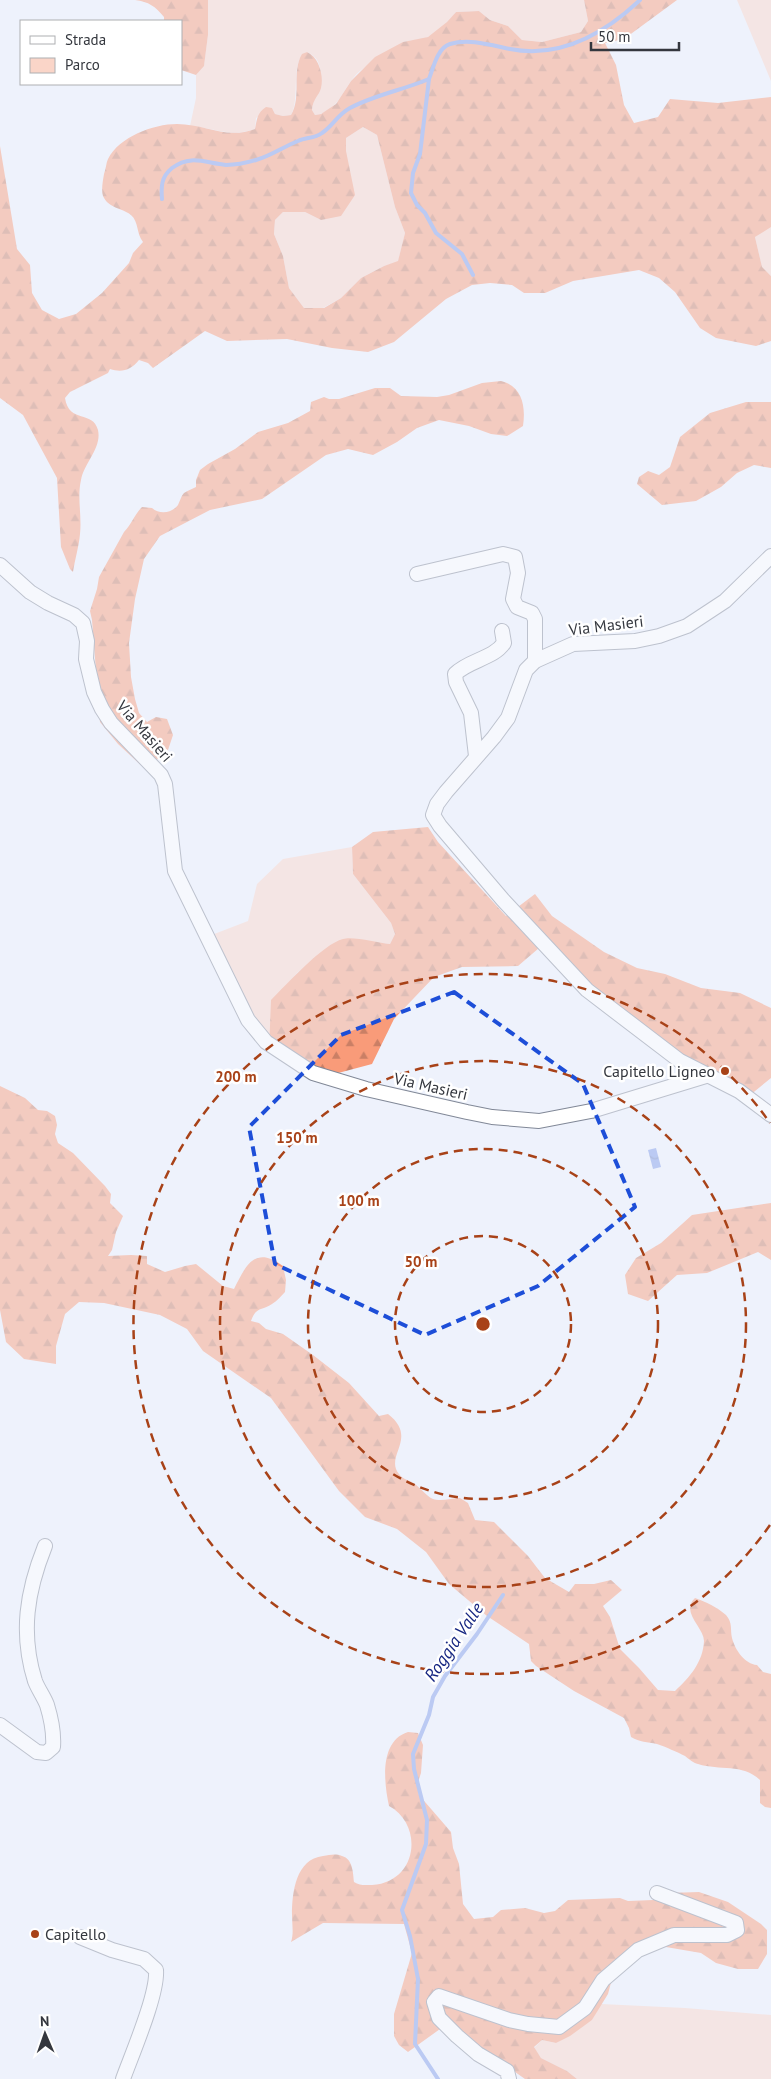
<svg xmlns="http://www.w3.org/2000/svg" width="771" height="2079" font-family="'PT Sans',sans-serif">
	<defs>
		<pattern id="forest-firs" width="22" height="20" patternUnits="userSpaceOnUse" patternTransform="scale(1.25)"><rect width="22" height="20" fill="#f99b79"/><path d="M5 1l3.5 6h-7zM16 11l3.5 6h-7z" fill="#ca7f65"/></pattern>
		<pattern id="water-waves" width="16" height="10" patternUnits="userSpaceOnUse" patternTransform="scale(1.25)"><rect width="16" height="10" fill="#7c99e8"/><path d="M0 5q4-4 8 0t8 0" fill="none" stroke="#667ebd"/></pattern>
	</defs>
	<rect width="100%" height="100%" fill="#eef2fc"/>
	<g fill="#fad5c8">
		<path d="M 208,0 L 584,0 L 588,21 L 581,32 L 542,42 L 522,40 L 508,26 L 490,20 L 479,11 L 456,12 C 449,21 439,32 428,37 C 420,41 410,39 402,43 C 388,51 373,61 360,71 C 344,84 339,113 315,115 L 312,110 C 314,92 332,63 307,52 C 289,60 301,98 291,115 L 283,116 L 275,114 L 272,108 L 256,118 L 255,129 C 231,138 215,128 190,126 L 196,98 L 196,75 L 204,65 L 208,35 Z"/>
		<polygon points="737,0 771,0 771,81"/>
		<polygon points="363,127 377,135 395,207 405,233 398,262 384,266 361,278 341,298 323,308 304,308 289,288 283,256 274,234 275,220 283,212 305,212 321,220 346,151 346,138"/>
		<polygon points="768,227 771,227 771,276 762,268 755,237"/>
		<polygon points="352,847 353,874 391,923 395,934 390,944 344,939 298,972 288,983 269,1038 261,1031 209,936 248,921 257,884 283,859"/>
		<polygon points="601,2004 685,2008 771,2015 771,2079 577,2079 567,2071 541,2058 534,2048 542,2040 556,2043 592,2020"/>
	</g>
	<g fill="url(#forest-firs)" fill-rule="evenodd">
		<path d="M 135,0 L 208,0 L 208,35 L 204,66 L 196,75 L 181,70 L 181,21 L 164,21 L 164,17 C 155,6 149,2 135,0 Z"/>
		<path d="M 584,0 L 677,0 L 624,39 L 605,43 L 616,65 L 624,105 L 634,123 L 658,117 L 670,99 L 718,103 L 771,97 L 771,227 L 755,237 L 762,267 L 771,276 L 771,341 L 756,346 L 716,338 L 700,328 L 675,292 L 659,278 L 639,270 L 573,281 L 545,293 L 524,293 L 512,285 L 490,283 L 472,285 L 446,299 L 394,342 L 368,352 L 332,348 L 287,339 L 227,341 L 205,331 L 153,368 L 148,363 L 139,360 C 131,370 122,373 110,369 L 108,373 L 70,392 L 65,398 C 69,424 93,410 98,430 C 102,448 84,463 81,480 C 77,497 82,516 80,534 C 79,546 75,559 73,572 L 70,569 L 61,547 L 57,478 L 23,415 L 0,398 L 0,125 L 0,146 L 17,249 L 30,265 L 32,293 L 42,310 L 59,319 L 76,314 L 102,293 L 129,263 L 133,253 L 143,242 C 136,233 139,222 131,215 C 121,207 109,209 103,196 C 101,190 103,180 104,174 C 106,169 106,163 108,159 C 119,137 153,124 177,124 C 206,124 226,140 255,129 C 257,119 257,113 266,107 L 272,108 L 275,114 L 283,116 L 291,115 C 302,96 291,73 302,54 L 307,52 C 319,57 324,76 321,88 C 319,96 313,98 312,110 L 315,115 L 321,114 L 336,104 L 351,81 L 375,57 L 403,42 L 428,37 L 447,22 L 456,12 L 479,11 L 490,20 L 508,26 L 522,40 L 542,42 L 581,32 L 588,21 ZM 363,127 L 377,135 L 395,207 L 405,233 L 398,261 L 384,266 L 361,278 L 341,298 L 324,308 L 304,308 L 289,288 L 283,256 L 274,234 L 275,220 L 283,212 L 305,212 L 321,220 L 341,216 L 355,195 L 346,151 L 346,138 Z"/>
		<path d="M 501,381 C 522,386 526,406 523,426 L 507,436 L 491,434 L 469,426 L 439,420 L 417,428 L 397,442 L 373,455 L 348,449 L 326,455 L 262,499 L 210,510 L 160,536 L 144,559 L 135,599 L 129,643 L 131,677 L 135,699 L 139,713 L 147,722 L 156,717 L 167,719 L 173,735 L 167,753 L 144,768 L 118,744 L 100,722 L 92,620 L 90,611 L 97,589 L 99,577 L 124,532 C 132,524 134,515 142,507 L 152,508 C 160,515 172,513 178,505 C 180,501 181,496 184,493 C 187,491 192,489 196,487 L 196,480 L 200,470 L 208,464 L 235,449 L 258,432 L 288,423 L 310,411 L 311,402 L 324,397 L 329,399 L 339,399 L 375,388 L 390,388 L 401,396 L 437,397 L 449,395 L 482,383 Z"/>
		<polygon points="746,402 771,402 771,468 754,465 737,473 721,487 696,501 662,505 637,484 639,477 648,471 659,475 670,467 680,437 710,413"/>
		<path d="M 428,827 L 438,842 L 506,916 L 535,894 L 552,916 L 604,952 L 637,968 L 665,974 L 701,988 L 740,993 L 771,1008 L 771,1078 L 744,1100 L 539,948 L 518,966 L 462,967 L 434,977 L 394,1019 L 372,1064 L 327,1076 L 269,1051 L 271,1000 C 287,984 323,944 343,939 C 353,936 378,943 390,944 L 395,934 L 391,923 L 353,874 L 352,847 L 373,832 Z"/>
		<path d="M 0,1086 L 25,1098 L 38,1110 L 47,1111 L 55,1116 L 57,1125 L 55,1134 L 58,1143 L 73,1153 L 105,1186 L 111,1194 L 110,1203 L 123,1216 L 116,1232 L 112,1250 L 108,1256 L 131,1255 L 147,1256 L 147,1264 L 165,1272 L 185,1266 L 196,1264 L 223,1286 L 234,1289 C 246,1265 255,1245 283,1266 L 286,1280 L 285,1292 C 281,1296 277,1301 272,1304 C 262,1311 256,1306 251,1321 L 259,1323 L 266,1329 L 283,1334 L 313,1355 L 349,1383 L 379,1416 L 388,1414 C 419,1438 384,1456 399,1474 C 403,1480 410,1480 415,1484 C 420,1488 428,1497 433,1499 C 441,1502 452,1498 460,1498 L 468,1503 L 475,1520 L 494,1522 L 528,1556 L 545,1578 L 569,1592 L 575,1584 L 594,1584 L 611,1580 L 622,1590 L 603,1606 L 610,1617 L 620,1649 L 639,1668 L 658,1690 L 675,1691 C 690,1677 703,1662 704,1641 C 704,1627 680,1612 695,1598 C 706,1602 717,1607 726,1615 C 733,1623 730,1629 732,1638 C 735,1650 745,1664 757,1665 L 763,1672 L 771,1674 L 771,1808 L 765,1807 L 760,1803 L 760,1780 C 742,1763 720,1771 698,1764 C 693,1763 689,1759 685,1756 C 677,1752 666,1747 657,1744 C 647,1742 640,1742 631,1737 L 629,1728 L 624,1718 L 574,1691 L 536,1666 L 531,1661 L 529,1644 L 487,1616 L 449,1584 L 426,1552 L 397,1529 L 365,1517 L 339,1491 L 271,1398 L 203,1351 L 187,1329 L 160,1315 L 104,1303 L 79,1302 L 65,1314 L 56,1346 L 56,1364 L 24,1359 L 6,1342 L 0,1310 Z"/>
		<polygon points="771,1203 771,1260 758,1252 707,1273 677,1275 648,1301 628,1294 625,1275 636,1258 661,1243 692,1215"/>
		<path d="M 408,1732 L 418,1733 L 423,1745 L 421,1773 L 417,1785 L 419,1795 L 451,1832 L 453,1848 L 459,1864 L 463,1904 L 474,1919 L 493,1917 L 501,1910 L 525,1908 L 544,1913 L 555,1911 L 568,1900 L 620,1898 L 628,1901 L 653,1900 L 668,1893 L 699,1892 L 728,1902 L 761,1924 L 767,1930 L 767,1954 L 758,1969 L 738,1969 L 716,1963 L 701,1953 L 660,1946 L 633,1946 L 626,1952 L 623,1960 L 613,1975 L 608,1994 L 592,2020 L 570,2036 L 556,2043 L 542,2040 L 534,2047 L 541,2058 L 567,2071 L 577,2079 L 525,2079 L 447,2024 L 408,2052 L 399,2045 L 394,2036 L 394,2014 L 412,1953 L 404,1924 L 323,1923 L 291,1942 C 294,1933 292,1924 292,1915 C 292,1892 296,1859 323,1856 C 330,1855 335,1853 342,1856 C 353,1859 353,1873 354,1882 C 360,1886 365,1885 372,1885 C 418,1882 424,1825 389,1806 C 384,1783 379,1741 408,1732 Z"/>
	</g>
	<polygon fill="url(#water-waves)" points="656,1148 661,1167 653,1169 648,1150"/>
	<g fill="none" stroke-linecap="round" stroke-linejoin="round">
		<g stroke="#7c99e8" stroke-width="4">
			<polyline points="429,79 420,154 413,173 411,193 417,205 425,213 436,233 462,254 473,275"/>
			<path d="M 162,199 C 161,187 161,177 172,168 C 191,154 205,163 226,165 C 236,165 246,163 256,160 C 271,156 283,147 298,141 C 306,137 314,139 322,133 C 333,126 337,115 350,108 C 374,95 403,90 429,79 C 433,69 437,48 450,44 C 469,38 491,45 510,49 C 561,59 605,33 640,0"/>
			<polyline points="438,2079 415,2044 418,1979 410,1936 402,1910 426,1844 427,1820 414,1769 413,1754 429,1715 433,1697 445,1676 477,1634 503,1595"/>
		</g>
		<defs>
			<g id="minor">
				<polyline points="771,556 725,601 687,626 659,636 635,641 573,644 535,661 526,670 508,718 494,737 446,792 437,804 433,815 440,826 503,900 587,990 680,1061 739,1091 771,1115"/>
				<polyline points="0,565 30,592 48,603 74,615 83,623 87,641 86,659 94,692 102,709 111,723 161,775 165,784 175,871 248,1020 266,1042 313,1073 366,1089 467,1112 492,1117 539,1121 591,1111 709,1075"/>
				<polyline points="417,574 503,554 515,557 518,573 513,599 517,607 532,613 535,619 535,661"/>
				<path d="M 476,756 L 471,713 L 456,682 L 455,674 C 469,660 493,659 504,643 L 502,631"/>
				<path d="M 0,1725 L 37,1752 L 46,1753 L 53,1747 C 54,1734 51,1718 47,1705 C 44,1697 38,1689 35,1681 C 20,1633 27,1591 45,1546"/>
				<path d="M 80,1937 L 112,1950 L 144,1959 L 156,1970 C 158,1994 132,2054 123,2079"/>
				<polyline points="509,2079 507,2071 478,2054 457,2036 439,2018 434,2002 439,1996 509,2020 528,2024 559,2027 585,2008 603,1980 638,1950 674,1935 727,1935 737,1930 736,1923 657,1893"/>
			</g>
		</defs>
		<use href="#minor" stroke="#818897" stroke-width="16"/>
		<use href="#minor" stroke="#fff" stroke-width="14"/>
	</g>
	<path d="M0 0H771V2079H0ZM 454,992 L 583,1084 L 635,1207 L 538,1286 L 425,1335 L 275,1264 L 249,1127 L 341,1035 Z" fill="#eef2fc" fill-opacity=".55" fill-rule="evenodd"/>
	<path fill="none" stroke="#1d4ed8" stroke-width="4" stroke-dasharray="10 6" stroke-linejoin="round" d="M 454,992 L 583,1084 L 635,1207 L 538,1286 L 425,1335 L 275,1264 L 249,1127 L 341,1035 Z"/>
	<g fill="none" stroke="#a84218" stroke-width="2.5" stroke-dasharray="9 6">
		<circle cx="483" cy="1324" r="88"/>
		<circle cx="483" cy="1324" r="175"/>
		<circle cx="483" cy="1324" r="263"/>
		<path d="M770 1525A350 350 0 1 1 770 1123"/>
	</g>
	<g fill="#a84218" stroke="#fff" stroke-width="2">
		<circle cx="725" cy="1071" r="5"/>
		<circle cx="35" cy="1934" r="5"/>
	</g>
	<g text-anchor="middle" stroke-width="5" stroke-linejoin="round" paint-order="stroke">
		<g font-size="16" fill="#34373e" stroke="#fff">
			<text transform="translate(606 625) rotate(-7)" y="6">Via Masieri</text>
			<text transform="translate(145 731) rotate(49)" y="6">Via Masieri</text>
			<text transform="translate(431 1086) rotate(13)" y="6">Via Masieri</text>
		</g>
		<g font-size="16" fill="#34373e" stroke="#fff" text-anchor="end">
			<text x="715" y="1077">Capitello Ligneo</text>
			<text x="45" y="1940" text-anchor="start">Capitello</text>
		</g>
		<g font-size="18" font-style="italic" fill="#172782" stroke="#fff">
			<text transform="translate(454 1642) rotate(-56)" y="6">Roggia Valle</text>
		</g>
	</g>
	<circle cx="483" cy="1324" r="8" fill="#a84218" stroke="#fff" stroke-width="2.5"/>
	<g font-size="15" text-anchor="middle" font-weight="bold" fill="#a84218" stroke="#fff" stroke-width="5" stroke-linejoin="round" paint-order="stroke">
		<text x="236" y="1082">200 m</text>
		<text x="297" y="1143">150 m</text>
		<text x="359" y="1206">100 m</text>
		<text x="421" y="1267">50 m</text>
	</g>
	<rect x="20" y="20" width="162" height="65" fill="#ffffff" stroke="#aeafb2"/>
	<rect x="30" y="36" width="25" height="8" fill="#ffffff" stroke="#aeafb2"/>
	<text x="65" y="45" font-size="15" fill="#34373e">Strada</text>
	<rect x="30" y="58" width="25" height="15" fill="#fad5c8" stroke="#aeafb2"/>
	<text x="65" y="70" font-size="15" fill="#34373e">Parco</text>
	<g transform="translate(45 2034) rotate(358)" stroke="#ffffff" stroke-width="4" paint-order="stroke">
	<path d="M0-4L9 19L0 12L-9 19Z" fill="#34373e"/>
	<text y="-8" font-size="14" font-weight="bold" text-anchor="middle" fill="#34373e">N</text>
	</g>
	<path d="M591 42v8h88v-8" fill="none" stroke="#34373e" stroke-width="2.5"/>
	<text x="598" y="42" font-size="15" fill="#34373e" stroke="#ffffff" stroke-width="4" paint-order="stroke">50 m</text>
</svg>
